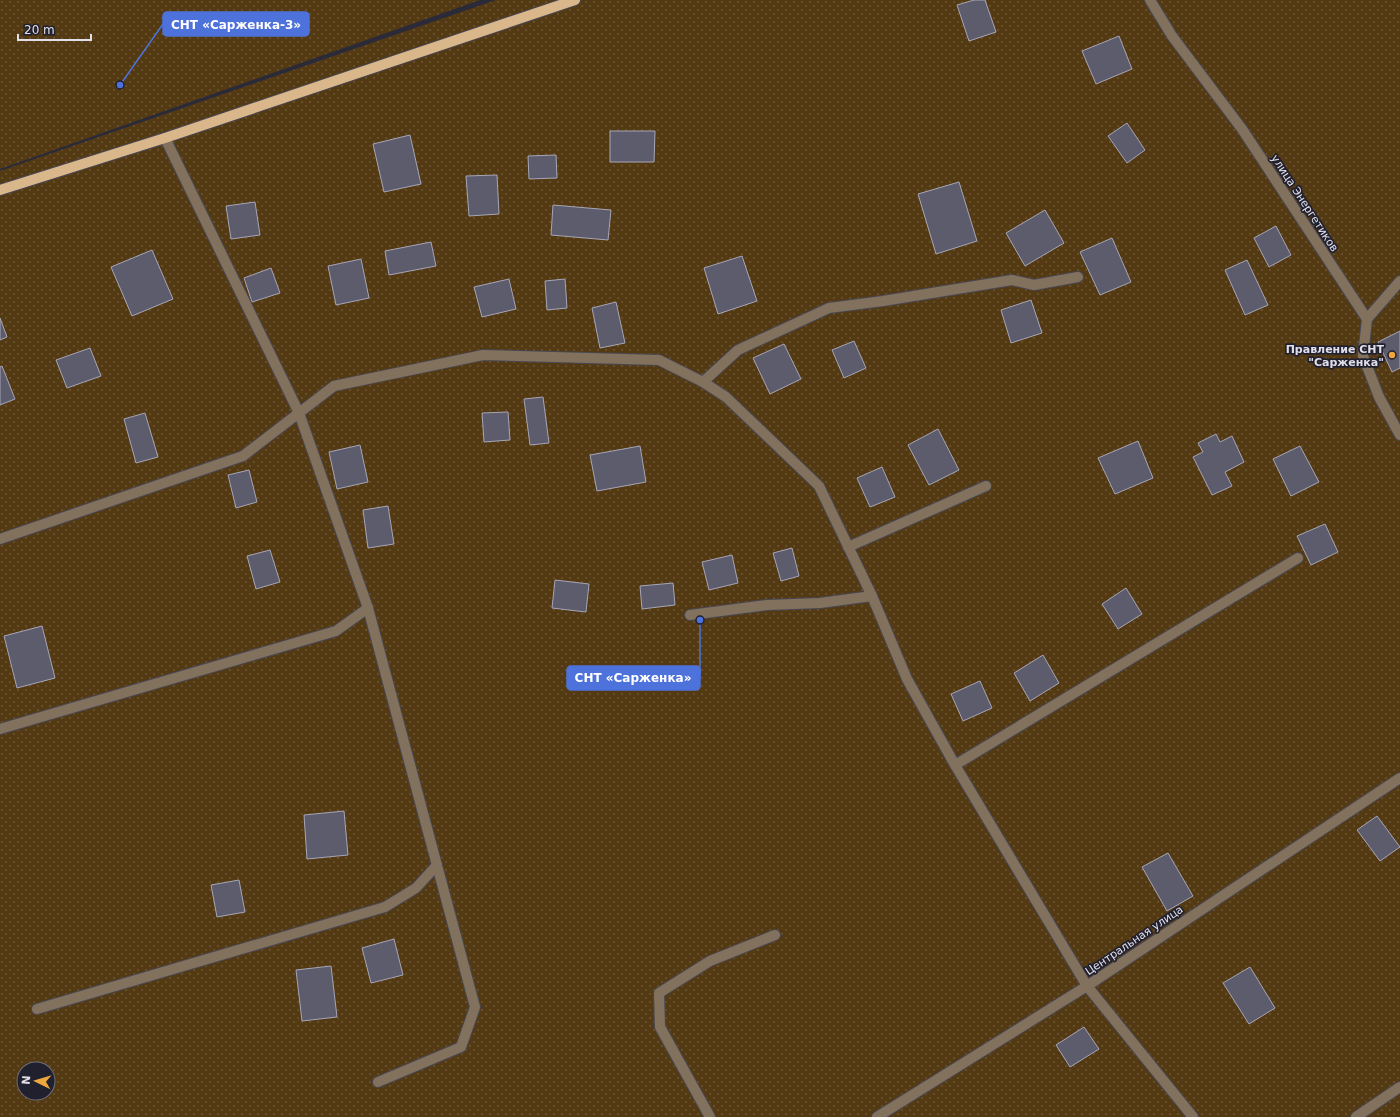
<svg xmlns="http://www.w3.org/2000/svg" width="1400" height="1117" font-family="'DejaVu Sans',sans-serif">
	<defs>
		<pattern id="garden-dots" width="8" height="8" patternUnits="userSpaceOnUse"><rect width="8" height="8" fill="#543a13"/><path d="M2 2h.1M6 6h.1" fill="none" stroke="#6c5635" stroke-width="1.8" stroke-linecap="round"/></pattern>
	</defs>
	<rect width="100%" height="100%" fill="#2b2a38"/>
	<g fill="url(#garden-dots)" fill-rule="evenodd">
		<polygon points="0,0 480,0 0,169"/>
		<path d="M 496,0 L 1400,0 L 1400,1117 L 0,1117 L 0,171 ZM 24,1069 L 48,1069 L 48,1093 L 24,1093 Z"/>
	</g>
	<g fill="#5d5c6c" stroke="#a7a6b8">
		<polygon points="974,0 985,0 996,32 969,41 957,5"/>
		<polygon points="1119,36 1132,69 1096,84 1082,51"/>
		<polygon points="1127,123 1145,150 1127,163 1108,136"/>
		<polygon points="610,131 655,131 654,162 610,162"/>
		<polygon points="410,135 421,184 384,192 373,144"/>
		<polygon points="556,155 557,178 529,179 528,156"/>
		<polygon points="497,175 499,214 469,216 466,176"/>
		<polygon points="959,182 977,241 936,254 918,194"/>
		<polygon points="255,202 260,235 231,239 226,206"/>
		<polygon points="553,205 611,210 608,240 551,235"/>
		<polygon points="1045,210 1064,243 1025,266 1006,233"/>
		<polygon points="1276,226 1291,255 1269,267 1254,238"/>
		<polygon points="1112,238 1131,282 1100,295 1080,252"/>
		<polygon points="431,242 436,266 389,275 385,251"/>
		<polygon points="152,250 173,299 132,316 111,267"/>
		<polygon points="742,256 757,301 718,314 704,268"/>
		<polygon points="361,259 369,298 336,305 328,266"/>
		<polygon points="1247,260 1268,305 1245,315 1225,270"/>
		<polygon points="271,268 280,293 252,302 244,278"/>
		<polygon points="509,279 516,309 482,317 474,287"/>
		<polygon points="565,279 567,308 547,310 545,281"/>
		<polygon points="1031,300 1042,333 1011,343 1001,310"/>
		<polygon points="616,302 625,343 600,348 592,308"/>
		<polygon points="0,318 7,337 0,340"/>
		<polygon points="1400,331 1400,368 1392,372 1378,342"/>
		<polygon points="854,341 866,368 844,378 832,350"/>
		<polygon points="784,344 801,379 770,394 753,358"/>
		<polygon points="90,348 101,376 67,388 56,360"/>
		<polygon points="2,366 15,399 0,405 0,367"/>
		<polygon points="543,397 549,443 530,445 524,399"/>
		<polygon points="508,412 510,440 484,442 482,413"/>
		<polygon points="145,413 158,457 136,463 124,419"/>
		<polygon points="938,429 959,470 929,485 908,445"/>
		<polygon points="1216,434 1220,442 1232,436 1244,462 1225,472 1232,486 1212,495 1193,457 1203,452 1198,443"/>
		<polygon points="1138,441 1153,478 1115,494 1098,458"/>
		<polygon points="360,445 368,482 337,489 329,452"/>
		<polygon points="640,446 646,482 597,491 590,455"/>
		<polygon points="1300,446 1319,482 1291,496 1273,459"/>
		<polygon points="882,467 895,497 870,507 857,478"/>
		<polygon points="249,470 257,502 236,508 228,475"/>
		<polygon points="388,506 394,544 368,548 363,510"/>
		<polygon points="1325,524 1338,552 1311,565 1297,536"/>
		<polygon points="792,548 799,576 781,581 773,553"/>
		<polygon points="270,550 280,582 256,589 247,556"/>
		<polygon points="732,555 738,583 709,590 702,562"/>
		<polygon points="555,580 589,584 586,612 552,608"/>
		<polygon points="673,583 675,605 642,609 640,586"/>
		<polygon points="1126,588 1142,614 1118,629 1102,604"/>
		<polygon points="42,626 55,678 17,688 4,636"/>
		<polygon points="1043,655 1059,683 1030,701 1014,673"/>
		<polygon points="980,681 992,708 963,721 951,694"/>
		<polygon points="344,811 348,855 307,859 304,815"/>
		<polygon points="1377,816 1400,847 1380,861 1357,830"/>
		<polygon points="1168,853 1193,896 1167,911 1142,867"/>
		<polygon points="239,880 245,912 217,917 211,885"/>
		<polygon points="394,939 403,975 371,983 362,948"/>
		<polygon points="331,966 337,1017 302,1021 296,970"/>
		<polygon points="1250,967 1275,1008 1249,1024 1223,983"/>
		<polygon points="1084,1027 1099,1049 1070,1067 1056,1045"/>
	</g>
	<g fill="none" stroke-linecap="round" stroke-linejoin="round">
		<defs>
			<g id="minor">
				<polyline points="1150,0 1172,36 1242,129 1367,319 1363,356 1379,397 1400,435"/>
				<polyline points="165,138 299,413 368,608 475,1007 461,1047 378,1082"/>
				<polyline points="1367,319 1400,281"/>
				<polyline points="703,382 738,350 829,308 883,301 1012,280 1034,285 1078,277"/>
				<polyline points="0,539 243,456 334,386 483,355 659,360 703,382 726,397 819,486 872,596 907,679 955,765 1087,986 1193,1117"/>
				<polyline points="848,547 986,486"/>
				<polyline points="690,615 767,605 820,603 872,596"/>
				<polyline points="0,729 336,631 368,608"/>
				<polyline points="955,765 1298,558"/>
				<polyline points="37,1009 385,907 416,888 437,865"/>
				<polyline points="710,1117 660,1027 659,993 710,961 775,935"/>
				<polyline points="877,1117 1087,986 1400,778"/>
				<polyline points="1356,1117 1400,1087"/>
			</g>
			<polyline id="major" points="0,190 165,138 575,0"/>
		</defs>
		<use href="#minor" stroke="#484754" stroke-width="12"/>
		<use href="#major" stroke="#484754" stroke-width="12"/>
		<use href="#minor" stroke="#82715d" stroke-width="10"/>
		<use href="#major" stroke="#d9b78b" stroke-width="10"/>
	</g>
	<circle fill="#eea73c" stroke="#21202e" stroke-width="1.5" cx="1392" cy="355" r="4"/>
	<g text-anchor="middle" stroke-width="3.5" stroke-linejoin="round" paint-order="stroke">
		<g font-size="11" fill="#e0dfe9" stroke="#21202e">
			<text transform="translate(1305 203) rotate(57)" y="4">улица Энергетиков</text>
			<text transform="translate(1134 940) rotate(-34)" y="4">Центральная улица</text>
		</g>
		<g font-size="11" font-weight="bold" fill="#e0dfe9" stroke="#21202e" text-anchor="end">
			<text x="1384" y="353">Правление СНТ<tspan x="1384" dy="13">"Сарженка"</tspan></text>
		</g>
	</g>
	<path fill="none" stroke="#4e72dc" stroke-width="1.5" d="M120 85L163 24M700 620L700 678"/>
	<g fill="#4e72dc" stroke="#21202e" stroke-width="1.5">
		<circle cx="120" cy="85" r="4"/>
		<circle cx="700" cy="620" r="4"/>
	</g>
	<g fill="#4e72dc" stroke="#4e72dc" stroke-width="1.5">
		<rect x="163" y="12" width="146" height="24" rx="4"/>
		<rect x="567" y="666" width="133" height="24" rx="4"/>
	</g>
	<g font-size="12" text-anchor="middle" font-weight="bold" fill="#fff">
		<text x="236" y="29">СНТ «Сарженка-3»</text>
		<text x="633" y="682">СНТ «Сарженка»</text>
	</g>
	<g transform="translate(36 1081) rotate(275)"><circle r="19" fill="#21202e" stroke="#6d6c79"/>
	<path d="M0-3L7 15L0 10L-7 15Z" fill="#eea73c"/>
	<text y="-6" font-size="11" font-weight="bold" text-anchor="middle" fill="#e0dfe9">N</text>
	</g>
	<path d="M18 34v6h73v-6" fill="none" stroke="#e0dfe9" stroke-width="2"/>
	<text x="24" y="34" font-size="12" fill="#e0dfe9" stroke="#21202e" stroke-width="3" paint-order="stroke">20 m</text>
</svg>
